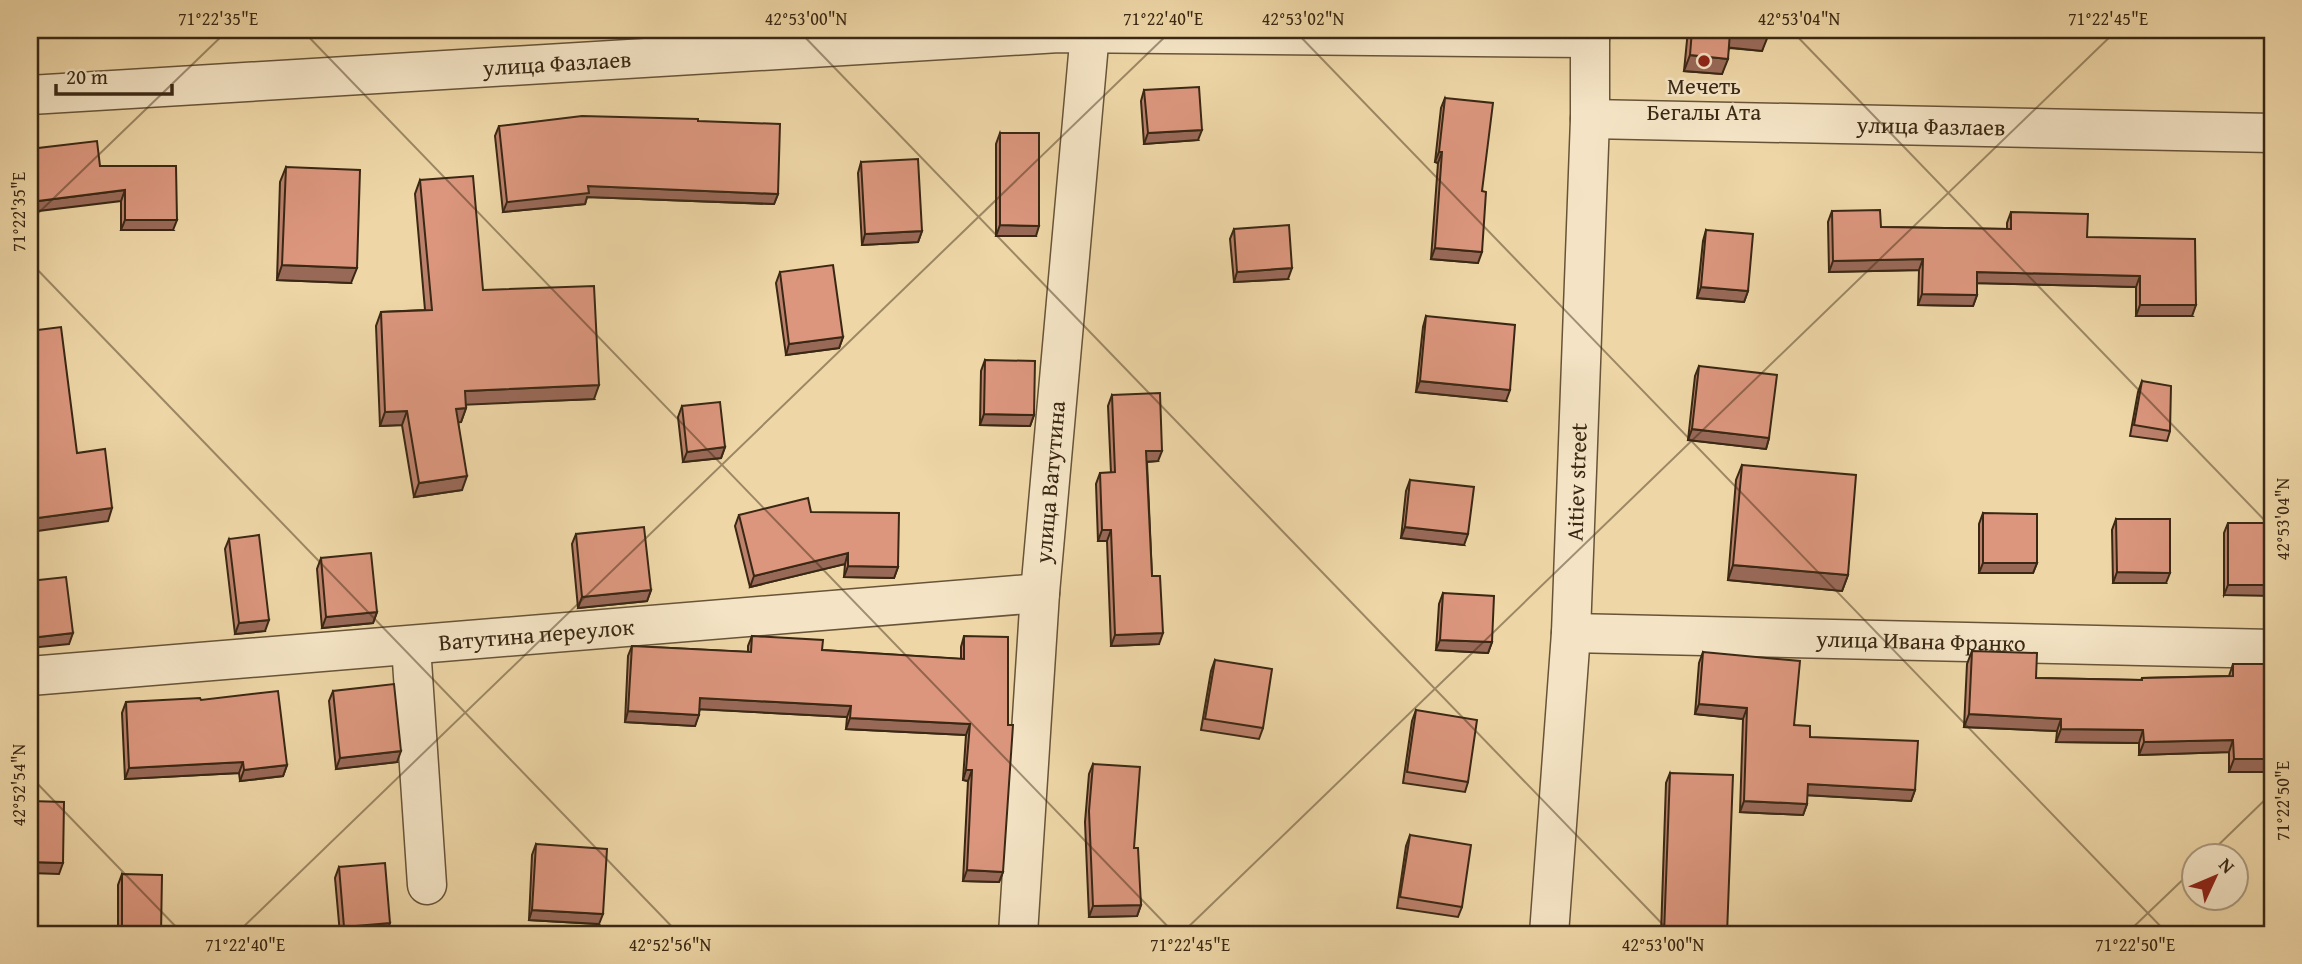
<svg xmlns="http://www.w3.org/2000/svg" width="2302" height="964" font-family="'Gentium Book Plus',serif">
	<rect width="100%" height="100%" fill="#eed6a6"/>
	<filter id="stains"><feTurbulence type="fractalNoise" baseFrequency=".00286" numOctaves="4"/><feColorMatrix values="0 0 0 0 .2 0 0 0 0 .09 0 0 0 0 .02 0 0 0 .5 -.17"/></filter>
	<radialGradient id="worn" r=".72"><stop offset=".6" stop-color="#630" stop-opacity="0"/><stop offset="1" stop-color="#630" stop-opacity=".3"/></radialGradient>
	<g fill="none" stroke-linecap="round" stroke-linejoin="round">
		<defs>
			<g id="minor">
				<path id="s1" d="M 30,95 L 1059,33 L 1590,38"/>
				<path id="s2" d="M 1590,119 L 2272,133"/>
				<path id="s3" d="M 1571,633 L 2272,649"/>
				<polyline points="411,646 427,885"/>
				<path id="s4" d="M 30,676 L 1040,593"/>
				<path id="s5" d="M 1018,934 L 1040,593 L 1090,32"/>
				<path id="s6" d="M 1549,934 L 1571,633 L 1590,119 L 1590,30"/>
			</g>
		</defs>
		<use href="#minor" stroke="#675438" stroke-width="41"/>
		<use href="#minor" stroke="#f4e4c5" stroke-width="38"/>
	</g>
	<g fill="#bc816c" stroke="#3a2814" stroke-width="2">
		<polygon points="1688,30 1768,30 1762,51 1729,48 1722,74 1684,71"/>
		<polygon points="1144,90 1198,140 1144,144 1141,101"/>
		<polygon points="1445,98 1482,191 1478,263 1431,259 1438,163 1435,162 1441,108"/>
		<polygon points="698,121 778,194 774,204 587,197 585,204 503,212 495,136 499,126"/>
		<polygon points="1000,133 1036,236 996,236 996,144"/>
		<polygon points="861,162 922,231 918,242 862,245 858,173"/>
		<polygon points="100,166 173,230 121,230 121,201"/>
		<polygon points="286,167 351,283 277,280 280,182"/>
		<polygon points="420,180 483,290 594,399 466,404 466,408 461,422 458,422 462,490 414,497 402,425 380,426 376,326 381,312 425,310 415,194"/>
		<polygon points="1832,211 1881,227 2007,229 2007,223 2011,212 2087,237 2192,316 2136,316 2136,287 1977,283 1977,295 1973,306 1918,305 1919,270 1829,272 1828,222"/>
		<polygon points="1234,229 1288,279 1234,282 1230,239"/>
		<polygon points="1706,230 1748,291 1744,302 1697,298 1703,241"/>
		<polygon points="780,272 843,337 839,348 786,355 776,283"/>
		<polygon points="1426,316 1506,401 1416,392 1423,327"/>
		<polygon points="985,360 1034,415 1030,426 980,425 981,371"/>
		<polygon points="1699,366 1769,438 1766,449 1688,440 1695,376"/>
		<polygon points="2142,381 2170,431 2167,441 2130,436 2138,392"/>
		<polygon points="1112,395 1158,461 1147,462 1152,576 1159,644 1111,646 1107,541 1098,541 1096,484 1100,473 1111,473 1108,406"/>
		<polygon points="682,406 725,447 721,458 683,462 678,417"/>
		<polygon points="1742,465 1848,575 1842,591 1728,580 1736,480"/>
		<polygon points="1410,480 1464,545 1401,538 1406,491"/>
		<polygon points="811,512 898,567 894,578 844,577 845,564 750,587 735,526 739,515"/>
		<polygon points="1983,513 2037,563 2033,573 1979,573 1979,524"/>
		<polygon points="2116,519 2166,583 2113,583 2112,530"/>
		<polygon points="2228,523 2272,523 2224,595 2224,533"/>
		<polygon points="576,534 651,590 647,601 578,608 572,544"/>
		<polygon points="229,539 265,631 235,634 225,549"/>
		<polygon points="321,558 377,612 373,623 322,628 317,569"/>
		<polygon points="1443,593 1492,642 1488,653 1436,650 1439,604"/>
		<polygon points="752,636 822,650 961,659 961,647 964,636 1003,872 999,882 963,881 968,781 963,780 966,735 846,729 847,717 700,709 695,726 625,722 628,656 632,646 748,652 748,646"/>
		<polygon points="1972,651 2036,678 2141,680 2142,678 2229,676 2233,664 2272,664 2272,772 2229,772 2229,752 2139,755 2139,743 2056,742 2057,731 1964,727 1967,664"/>
		<polygon points="1703,652 1810,737 1915,790 1911,801 1807,795 1807,804 1803,815 1740,812 1743,719 1695,714 1699,663"/>
		<polygon points="1215,660 1263,728 1259,739 1201,730 1211,671"/>
		<polygon points="333,691 397,762 336,769 329,701"/>
		<polygon points="201,700 287,765 283,776 240,781 239,773 125,779 122,713 126,702"/>
		<polygon points="1416,710 1468,782 1465,792 1403,783 1412,721"/>
		<polygon points="1093,764 1134,848 1141,905 1137,916 1089,917 1085,822 1089,774"/>
		<polygon points="1670,773 1727,934 1661,934 1666,783"/>
		<polygon points="1410,835 1462,907 1458,917 1397,908 1406,846"/>
		<polygon points="536,844 599,924 529,920 532,855"/>
		<polygon points="339,867 386,934 340,934 335,878"/>
		<polygon points="122,874 161,934 118,934 118,885"/>
	</g>
	<g fill="#996958" stroke="#3a2814" stroke-width="2">
		<polygon points="1730,32 1768,36 1762,51 1724,47"/>
		<polygon points="1690,55 1728,59 1722,74 1684,71"/>
		<polygon points="1202,130 1198,140 1144,144 1148,133"/>
		<polygon points="1439,152 1442,152 1438,163 1435,162"/>
		<polygon points="588,186 778,194 774,204 587,197 585,204 503,212 507,202"/>
		<polygon points="125,190 121,201 30,212 30,202"/>
		<polygon points="125,220 177,220 173,230 121,230"/>
		<polygon points="1000,225 1039,226 1036,236 996,236"/>
		<polygon points="922,231 918,242 862,245 865,234"/>
		<polygon points="1435,248 1482,252 1478,263 1431,259"/>
		<polygon points="1923,259 1919,270 1829,272 1833,261"/>
		<polygon points="282,265 357,268 351,283 277,280"/>
		<polygon points="1292,268 1288,279 1234,282 1237,272"/>
		<polygon points="1977,272 2140,276 2136,287 1973,283"/>
		<polygon points="1701,287 1748,291 1744,302 1697,298"/>
		<polygon points="1922,294 1977,295 1973,306 1918,305"/>
		<polygon points="2140,305 2196,305 2192,316 2136,316"/>
		<polygon points="843,337 839,348 786,355 789,344"/>
		<polygon points="1420,381 1510,390 1506,401 1416,392"/>
		<polygon points="599,385 594,399 460,405 465,391"/>
		<polygon points="466,408 461,422 451,423 456,409"/>
		<polygon points="407,411 402,425 380,426 385,412"/>
		<polygon points="984,414 1034,415 1030,426 980,425"/>
		<polygon points="1692,429 1769,438 1766,449 1688,440"/>
		<polygon points="725,447 721,458 683,462 687,452"/>
		<polygon points="1146,451 1162,451 1158,461 1142,462"/>
		<polygon points="467,476 462,490 414,497 419,483"/>
		<polygon points="112,508 108,521 30,532 30,519"/>
		<polygon points="1405,527 1468,534 1464,545 1401,538"/>
		<polygon points="1102,530 1111,530 1107,541 1098,541"/>
		<polygon points="848,553 845,564 750,587 754,576"/>
		<polygon points="1983,563 2037,563 2033,573 1979,573"/>
		<polygon points="1733,565 1848,575 1842,591 1728,580"/>
		<polygon points="848,566 898,567 894,578 844,577"/>
		<polygon points="2117,572 2170,573 2166,583 2113,583"/>
		<polygon points="2228,585 2272,585 2272,596 2224,595"/>
		<polygon points="651,590 647,601 578,608 582,597"/>
		<polygon points="377,612 373,623 322,628 326,617"/>
		<polygon points="269,620 265,631 235,634 239,623"/>
		<polygon points="73,633 69,644 30,648 30,638"/>
		<polygon points="1163,633 1159,644 1111,646 1115,635"/>
		<polygon points="1440,640 1492,642 1488,653 1436,650"/>
		<polygon points="700,698 851,706 847,717 696,709"/>
		<polygon points="1699,704 1747,708 1743,719 1695,714"/>
		<polygon points="628,711 699,715 695,726 625,722"/>
		<polygon points="1969,714 2061,719 2057,731 1964,727"/>
		<polygon points="850,718 970,724 966,735 846,729"/>
		<polygon points="2061,729 2143,730 2139,743 2056,742"/>
		<polygon points="2233,740 2229,752 2139,755 2144,742"/>
		<polygon points="401,751 397,762 336,769 340,758"/>
		<polygon points="2234,759 2272,759 2272,772 2229,772"/>
		<polygon points="243,762 239,773 125,779 129,768"/>
		<polygon points="287,765 283,776 240,781 244,770"/>
		<polygon points="966,770 972,770 968,781 963,780"/>
		<polygon points="1808,784 1915,790 1911,801 1804,795"/>
		<polygon points="1744,801 1807,804 1803,815 1740,812"/>
		<polygon points="30,862 63,863 59,874 30,873"/>
		<polygon points="967,870 1003,872 999,882 963,881"/>
		<polygon points="1141,905 1137,916 1089,917 1093,906"/>
		<polygon points="532,910 603,914 599,924 529,920"/>
		<polygon points="390,923 386,934 341,934 344,927"/>
	</g>
	<g fill="#db967d" stroke="#3a2814" stroke-width="2">
		<polygon points="1692,30 1768,30 1768,36 1730,32 1728,59 1690,55"/>
		<polygon points="1199,87 1202,130 1148,133 1144,90"/>
		<polygon points="1445,98 1493,103 1482,191 1486,192 1482,252 1435,248 1442,152 1439,152"/>
		<polygon points="582,116 698,119 698,121 780,124 778,194 588,186 589,193 507,202 499,126"/>
		<polygon points="1000,133 1039,133 1039,226 1000,225"/>
		<polygon points="97,141 100,166 176,166 177,220 125,220 125,190 30,202 30,149"/>
		<polygon points="918,159 922,231 865,234 861,162"/>
		<polygon points="286,167 360,170 357,268 282,265"/>
		<polygon points="473,176 483,290 594,286 599,385 465,391 466,408 456,409 467,476 419,483 407,411 385,412 381,312 432,310 420,180"/>
		<polygon points="1880,210 1881,227 2011,229 2011,212 2088,214 2087,237 2195,239 2196,305 2140,305 2140,276 1977,272 1977,295 1922,294 1923,259 1833,261 1832,211"/>
		<polygon points="1289,225 1292,268 1237,272 1234,229"/>
		<polygon points="1706,230 1753,234 1748,291 1701,287"/>
		<polygon points="833,265 843,337 789,344 780,272"/>
		<polygon points="1426,316 1515,325 1510,390 1420,381"/>
		<polygon points="61,327 77,453 105,449 112,508 30,519 30,331"/>
		<polygon points="985,360 1035,361 1034,415 984,414"/>
		<polygon points="1699,366 1777,375 1769,438 1692,429"/>
		<polygon points="2142,381 2171,386 2170,431 2134,425"/>
		<polygon points="1160,393 1162,451 1146,451 1152,576 1160,576 1163,633 1115,635 1111,530 1102,530 1100,473 1115,472 1112,395"/>
		<polygon points="720,402 725,447 687,452 682,406"/>
		<polygon points="1742,465 1856,475 1848,575 1733,565"/>
		<polygon points="1410,480 1474,487 1468,534 1405,527"/>
		<polygon points="808,498 811,512 899,513 898,567 848,566 848,553 754,576 739,515"/>
		<polygon points="1983,513 2037,514 2037,563 1983,563"/>
		<polygon points="2116,519 2170,519 2170,573 2117,572"/>
		<rect x="2228" y="523" width="44" height="62"/>
		<polygon points="644,527 651,590 582,597 576,534"/>
		<polygon points="259,535 269,620 239,623 229,539"/>
		<polygon points="371,553 377,612 326,617 321,558"/>
		<polygon points="66,577 73,633 30,638 30,581"/>
		<polygon points="1443,593 1494,596 1492,642 1440,640"/>
		<polygon points="752,636 823,640 822,650 964,659 964,636 1008,637 1008,725 1013,725 1003,872 967,870 972,770 966,770 970,724 850,718 851,706 700,698 699,715 628,711 632,646 751,652"/>
		<polygon points="1972,651 2037,653 2036,678 2142,680 2142,678 2233,676 2233,664 2272,664 2272,759 2234,759 2233,740 2144,742 2143,730 2061,729 2061,719 1969,714"/>
		<polygon points="1703,652 1800,661 1794,725 1810,726 1810,737 1918,741 1915,790 1808,784 1807,804 1744,801 1747,708 1699,704"/>
		<polygon points="1215,660 1272,669 1263,728 1205,719"/>
		<polygon points="394,684 401,751 340,758 333,691"/>
		<polygon points="278,691 287,765 244,770 243,762 129,768 126,702 200,698 201,700"/>
		<polygon points="1416,710 1477,720 1468,782 1407,772"/>
		<polygon points="1093,764 1140,767 1134,848 1138,848 1141,905 1093,906 1089,811"/>
		<polygon points="1670,773 1733,775 1727,934 1664,934"/>
		<polygon points="30,801 64,802 63,863 30,862"/>
		<polygon points="1410,835 1471,845 1462,907 1400,897"/>
		<polygon points="536,844 607,849 603,914 532,910"/>
		<polygon points="385,863 390,923 344,927 339,867"/>
		<polygon points="122,874 162,875 161,934 122,934"/>
	</g>
	<path fill="none" stroke="#3a2814" stroke-width="2" stroke-opacity="0.45" d="M 302,30 L 1175,934M 798,30 L 1672,934M 1294,30 L 2168,934M 1791,30 L 2272,528M 30,221 L 228,30M 30,262 L 679,934M 30,776 L 183,934M 2207,856 L 2272,793M 236,934 L 1172,30M 1181,934 L 2117,30M 2126,934 L 2194,869"/>
	<circle fill="#8f2418" stroke="#f4e4c5" stroke-width="2.5" cx="1704" cy="61" r="7"/>
	<g text-anchor="middle" stroke-width="5" stroke-linejoin="round" paint-order="stroke">
		<g font-size="23" fill="#3a2814" stroke="#f4e4c5">
			<text dy="8" stroke="none"><textPath href="#s1" startOffset="528">улица Фазлаев</textPath></text>
			<text dy="8" stroke="none"><textPath href="#s2" startOffset="341">улица Фазлаев</textPath></text>
			<text dy="8" stroke="none"><textPath href="#s6" startOffset="453">Aitiev street</textPath></text>
			<text dy="8" stroke="none"><textPath href="#s5" startOffset="453">улица Ватутина</textPath></text>
			<text dy="8" stroke="none"><textPath href="#s4" startOffset="508">Ватутина переулок</textPath></text>
			<text dy="8" stroke="none"><textPath href="#s3" startOffset="350">улица Ивана Франко</textPath></text>
		</g>
		<g font-size="23" fill="#3a2814" stroke="#f4e4c5">
			<text x="1704" y="94">Мечеть<tspan x="1704" dy="26">Бегалы Ата</tspan></text>
		</g>
	</g>
	<rect width="2302" height="964" fill="none" stroke="#eed6a6" stroke-width="77"/>
	<g transform="translate(2215 877) rotate(46)"><circle r="33" fill="#f4e4c5" stroke="#aa997e" stroke-width="2"/>
	<path d="M0-5L12 26L0 18L-12 26Z" fill="#8f2418"/>
	<text y="-10" font-size="19" font-weight="bold" text-anchor="middle" fill="#3a2814">N</text>
	</g>
	<path d="M56 84v10h116v-10" fill="none" stroke="#3a2814" stroke-width="3.5"/>
	<text x="66" y="84" font-size="21" fill="#3a2814" stroke="#f4e4c5" stroke-width="5" paint-order="stroke">20 m</text>
	<rect x="38" y="38" width="2226" height="888" fill="none" stroke="#3a2814" stroke-width="2.5"/>
	<g font-size="18" text-anchor="middle" fill="#3a2814">
		<text x="218" y="25">71°22'35"E</text>
		<text x="806" y="25">42°53'00"N</text>
		<text x="1163" y="25">71°22'40"E</text>
		<text x="1303" y="25">42°53'02"N</text>
		<text x="1799" y="25">42°53'04"N</text>
		<text x="2108" y="25">71°22'45"E</text>
		<text transform="translate(19 212) rotate(-90)" y="6">71°22'35"E</text>
		<text transform="translate(2283 519) rotate(-90)" y="6">42°53'04"N</text>
		<text transform="translate(19 785) rotate(-90)" y="6">42°52'54"N</text>
		<text transform="translate(2283 801) rotate(-90)" y="6">71°22'50"E</text>
		<text x="245" y="951">71°22'40"E</text>
		<text x="670" y="951">42°52'56"N</text>
		<text x="1190" y="951">71°22'45"E</text>
		<text x="1663" y="951">42°53'00"N</text>
		<text x="2135" y="951">71°22'50"E</text>
	</g>
	<rect width="100%" height="100%" filter="url(#stains)"/>
	<rect width="100%" height="100%" fill="url(#worn)"/>
</svg>
